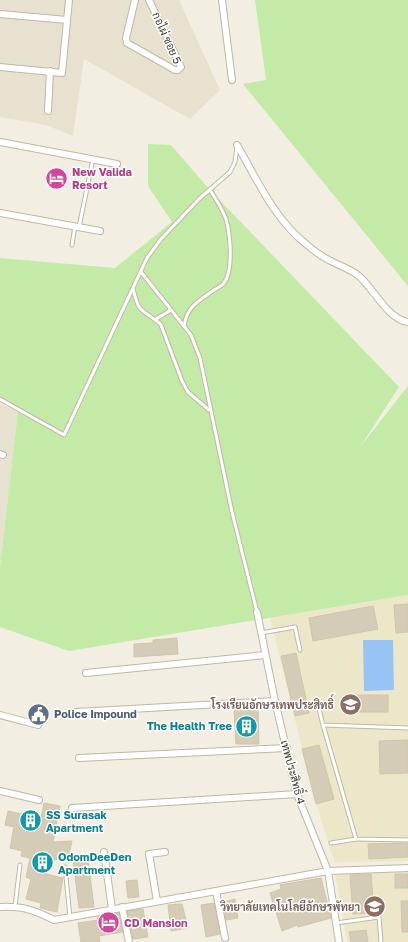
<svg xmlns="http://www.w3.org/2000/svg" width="408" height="942" font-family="'Golos Text',Sarabun,sans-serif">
	<rect width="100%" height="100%" fill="#f2efe2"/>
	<g fill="#e7e2cf">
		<polygon points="0,0 179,0 220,90 190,119 84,59 73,136 46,125 0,117"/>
		<polygon points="0,404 18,411 0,567"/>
	</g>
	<g fill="#ede7ca">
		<polygon points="408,595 408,861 334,862 313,793 270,618"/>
		<polygon points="408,872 408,942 347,942 335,873"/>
	</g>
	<g fill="#c4eaa7">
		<polygon points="255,0 408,0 408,286 243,84 266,80"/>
		<polygon points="148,144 171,145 210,190 399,387 360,447 408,386 408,595 69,651 0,627 0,567 18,411 0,401 0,258 115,268 172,222 148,186"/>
	</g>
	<polygon fill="#98c4f5" points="363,640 393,640 394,690 364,691"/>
	<g fill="#d4ccb6" stroke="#d0c5a9">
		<polygon points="408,604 408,632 396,633 394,605"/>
		<polygon points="373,606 378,629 313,641 309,618"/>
		<polygon points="177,638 178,654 134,657 134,644 153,643 153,640"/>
		<polygon points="296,653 309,713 295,716 281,656"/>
		<rect x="345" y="695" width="43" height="17"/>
		<polygon points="234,709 258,709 259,744 236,744"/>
		<polygon points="408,740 408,773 380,774 379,741"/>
		<polygon points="319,745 334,799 316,804 302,749"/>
		<polygon points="44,803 60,806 53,842 72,841 68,859 49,860 46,874 63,878 57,912 40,908 41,903 26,899 31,879 26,877 30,858 21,856 22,851 10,848 14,827 5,825 8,811 41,818"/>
		<polygon points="408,843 408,857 369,859 368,844"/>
		<polygon points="88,859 94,907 79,908 73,860"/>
		<polygon points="371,874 374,913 353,914 350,875"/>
		<rect x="395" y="874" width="13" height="14"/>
		<polygon points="321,878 331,918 298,927 297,925 282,931 270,893 281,889 280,885"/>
		<polygon points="137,880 139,897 128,898 126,881"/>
		<polygon points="235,899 238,918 226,920 223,902"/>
		<polygon points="401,901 408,901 408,932 402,932"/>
		<polygon points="214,903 220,934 206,937 201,905"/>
		<polygon points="182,904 188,928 171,931 168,905"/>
		<polygon points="143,909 148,937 133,939 127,911"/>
		<polygon points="119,913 123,932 99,936 100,942 81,942 78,923 98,920 97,917"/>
		<polygon points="366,930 368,942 351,942 349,932"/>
	</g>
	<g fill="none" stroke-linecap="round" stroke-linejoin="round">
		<defs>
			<g id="service">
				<polyline points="79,227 93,159"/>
				<polyline points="72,245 75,226"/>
				<polyline points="141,272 191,335 200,358 232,512 257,612"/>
				<path d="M 133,289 C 135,295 136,303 140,308 C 146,315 155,318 161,325 L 182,381 L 188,392 L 209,410"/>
				<polyline points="156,319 171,310"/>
				<path d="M 184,326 C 187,306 199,301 214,290 C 217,288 222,286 224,283 C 234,270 230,234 226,219 C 222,209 216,199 210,190"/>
				<polyline points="0,399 64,435 147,258 161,239 199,199 230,172 235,162 237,147"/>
				<polyline points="261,633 295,627 300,650"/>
				<polyline points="318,705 323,725 408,728"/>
				<polyline points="323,725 356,839 408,840"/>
				<polyline points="331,843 356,839"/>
				<polyline points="65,867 70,917"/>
				<polyline points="15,906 20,865"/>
				<polyline points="336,923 379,917 381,942"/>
			</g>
			<g id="minor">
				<polyline points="135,0 126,38 127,43 175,70 178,70 181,67 149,0"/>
				<polyline points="222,0 232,80"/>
				<polyline points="0,14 67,20"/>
				<polyline points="0,67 62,73 69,0"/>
				<polyline points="48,111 50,71"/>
				<polyline points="0,142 117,164"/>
				<path d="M 237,145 C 257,179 274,219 306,244 C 313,250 322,257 331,261 C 340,266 353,270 360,277 C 375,291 388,319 408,322"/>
				<polyline points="0,213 100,231"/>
				<polyline points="0,454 3,455"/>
				<polyline points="257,612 275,701 297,794 328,871 339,942"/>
				<polyline points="86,673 265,655"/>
				<polyline points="76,712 275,701"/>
				<polyline points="0,715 38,725"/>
				<polyline points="79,758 287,748"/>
				<polyline points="0,791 39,800"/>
				<polyline points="72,808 297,794"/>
				<polyline points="104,852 112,909"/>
				<polyline points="216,891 225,938"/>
				<polyline points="157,901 149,854 165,852"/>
				<path d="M 0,907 C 23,906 34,910 54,920 L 328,871 L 408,868"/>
				<polyline points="122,907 129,942"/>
			</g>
		</defs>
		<use href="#service" stroke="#beb8a4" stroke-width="5"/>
		<use href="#minor" stroke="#beb8a4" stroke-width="8"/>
		<use href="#service" stroke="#fff" stroke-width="3"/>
		<use href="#minor" stroke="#fff" stroke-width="6"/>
	</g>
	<defs>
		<symbol id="hotel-disc" viewBox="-11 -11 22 22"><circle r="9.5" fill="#d1479c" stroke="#fff"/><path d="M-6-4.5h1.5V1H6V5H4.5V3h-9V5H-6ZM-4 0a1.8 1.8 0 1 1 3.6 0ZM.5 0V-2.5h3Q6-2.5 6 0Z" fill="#fff"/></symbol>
		<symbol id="school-disc" viewBox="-11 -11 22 22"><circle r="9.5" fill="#8d6e63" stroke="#fff"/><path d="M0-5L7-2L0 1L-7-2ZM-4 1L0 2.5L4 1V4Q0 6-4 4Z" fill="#fff"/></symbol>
		<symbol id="civic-disc" viewBox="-11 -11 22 22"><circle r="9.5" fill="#5c6f8a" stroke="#fff"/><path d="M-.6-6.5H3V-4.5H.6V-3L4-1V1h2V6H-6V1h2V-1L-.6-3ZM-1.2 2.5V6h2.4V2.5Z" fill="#fff"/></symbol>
		<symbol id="building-disc" viewBox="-11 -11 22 22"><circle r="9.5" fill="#0f9aa8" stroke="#fff"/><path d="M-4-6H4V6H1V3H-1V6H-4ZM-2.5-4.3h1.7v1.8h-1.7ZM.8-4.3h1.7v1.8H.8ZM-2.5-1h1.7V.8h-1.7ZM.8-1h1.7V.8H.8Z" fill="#fff"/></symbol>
		<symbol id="university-disc" viewBox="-11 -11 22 22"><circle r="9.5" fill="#8d6e63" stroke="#fff"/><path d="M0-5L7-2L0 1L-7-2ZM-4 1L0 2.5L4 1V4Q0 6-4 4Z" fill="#fff"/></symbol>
	</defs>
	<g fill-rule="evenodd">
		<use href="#hotel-disc" x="44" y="166" width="25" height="25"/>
		<use href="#school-disc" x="338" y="692" width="25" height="25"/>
		<use href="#civic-disc" x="26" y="702" width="25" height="25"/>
		<use href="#building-disc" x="234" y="714" width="25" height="25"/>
		<use href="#building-disc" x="18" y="808" width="25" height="25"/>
		<use href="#building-disc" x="30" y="850" width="25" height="25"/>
		<use href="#university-disc" x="362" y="894" width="25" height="25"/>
		<use href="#hotel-disc" x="96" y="910" width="25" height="25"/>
	</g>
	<g text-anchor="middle" stroke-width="3" stroke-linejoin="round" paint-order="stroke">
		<g font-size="11" fill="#443f32" stroke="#fff">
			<text transform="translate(167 38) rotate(66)" y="4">กอไผ่ ซอย 5</text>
			<text transform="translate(293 772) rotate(75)" y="4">เทพประสิทธิ์ 4</text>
		</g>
		<g font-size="11" font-weight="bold" fill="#b23c85" stroke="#fff" text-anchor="start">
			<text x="72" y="176">New Valida<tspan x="72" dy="13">Resort</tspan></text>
			<text x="124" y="927">CD Mansion</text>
		</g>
		<g font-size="11" font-weight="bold" fill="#785e54" stroke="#fff" text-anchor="end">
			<text x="334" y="709">โรงเรียนอักษรเทพประสิทธิ์</text>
			<text x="360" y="911">วิทยาลัยเทคโนโลยีอักษรพัทยา</text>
		</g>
		<g font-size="11" font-weight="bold" fill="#4e5e75" stroke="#fff" text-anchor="start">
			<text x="54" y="718">Police Impound</text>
		</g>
		<g font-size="11" font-weight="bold" fill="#0d838f" stroke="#fff" text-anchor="start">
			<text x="232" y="730" text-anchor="end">The Health Tree</text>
			<text x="46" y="819">SS Surasak<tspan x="46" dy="13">Apartment</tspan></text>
			<text x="58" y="861">OdomDeeDen<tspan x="58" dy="13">Apartment</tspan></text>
		</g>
	</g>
</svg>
